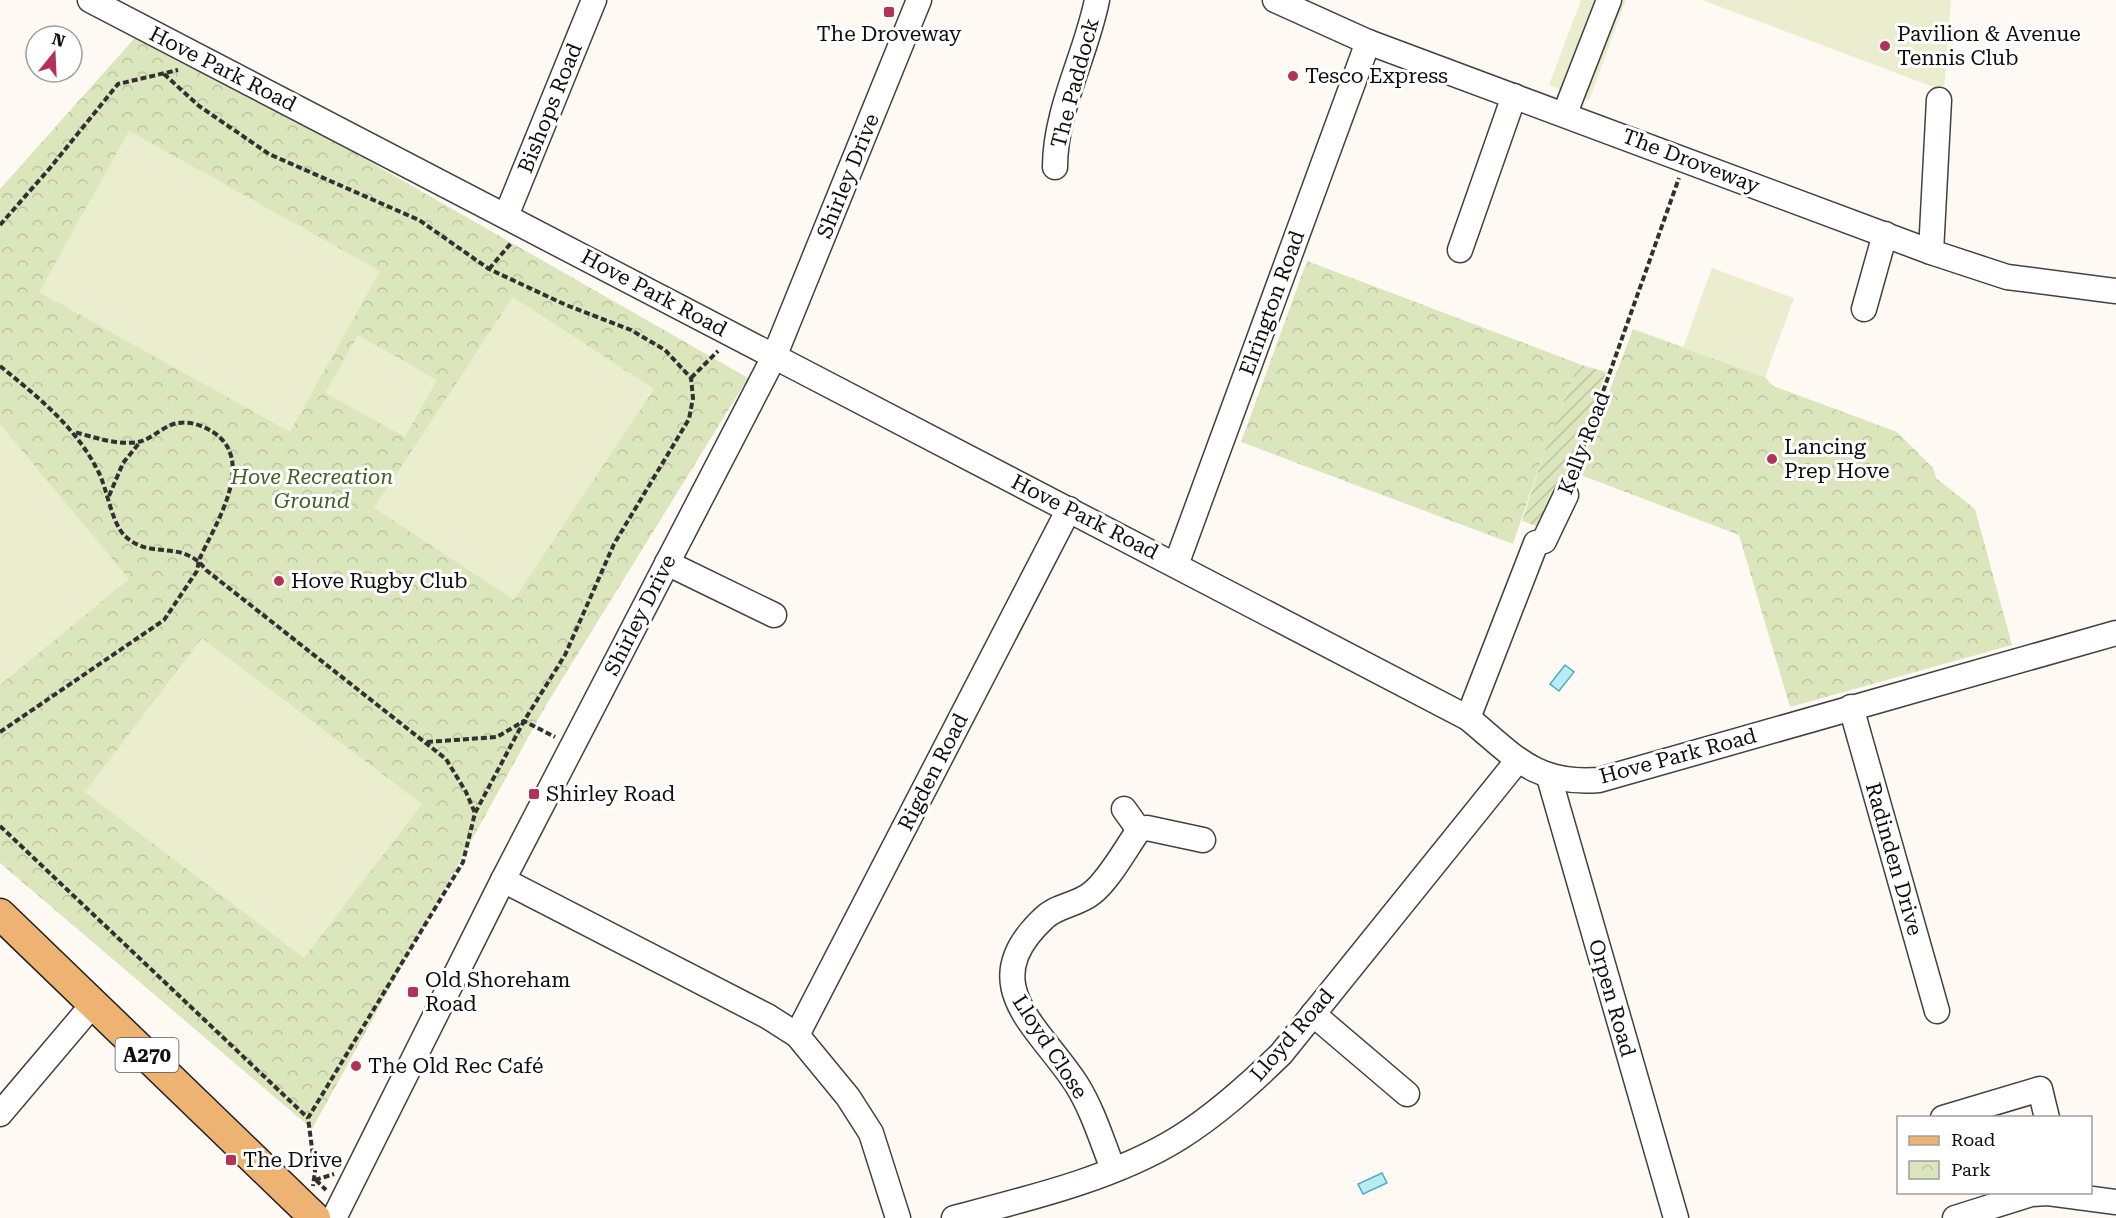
<svg xmlns="http://www.w3.org/2000/svg" width="2116" height="1218" font-family="'Roboto Serif',serif">
	<defs>
		<pattern id="park-crowns" width="20" height="18" patternUnits="userSpaceOnUse" patternTransform="scale(1.5)"><rect width="20" height="18" fill="#dce6bd"/><path d="M2 6a3 3 0 1 1 6 0M12 15a3 3 0 1 1 6 0" fill="none" stroke="#bcc4a1"/></pattern>
		<pattern id="garden-furrows" width="10" height="10" patternUnits="userSpaceOnUse" patternTransform="scale(1.5)"><rect width="10" height="10" fill="#dce6bd"/><path d="M-1 1l2-2M0 10L10 0M9 11l2-2" fill="none" stroke="#bcc4a1"/></pattern>
	</defs>
	<rect width="100%" height="100%" fill="#fef9f2"/>
	<g fill="url(#park-crowns)">
		<polygon points="141,31 748,378 545,707 312,1129 0,863 0,189"/>
		<polygon points="1307,261 1582,365 1579,373 1575,373 1547,444 1513,544 1241,442"/>
		<polygon points="1633,329 1765,377 1773,386 1897,432 1933,468 1936,478 1975,509 2012,645 1790,707 1739,535 1578,474"/>
	</g>
	<polygon fill="url(#garden-furrows)" points="1582,365 1606,372 1573,464 1542,528 1522,521 1547,444 1575,373 1579,373"/>
	<g fill="#ebeece">
		<polygon points="1581,0 1626,0 1589,101 1549,85"/>
		<polygon points="1702,0 1951,0 1944,91"/>
		<polygon points="129,131 380,271 290,432 39,292"/>
		<polygon points="1712,268 1794,298 1765,377 1683,348"/>
		<polygon points="513,297 654,389 514,600 374,508"/>
		<polygon points="358,335 437,380 405,437 325,393"/>
		<polygon points="0,424 129,579 0,685"/>
		<polygon points="202,638 422,804 304,958 85,792"/>
	</g>
	<g fill="#baeaf2" stroke="#46afc3" stroke-width="1.5">
		<polygon points="1565,665 1574,672 1559,691 1550,684"/>
		<polygon points="1382,1173 1387,1183 1363,1194 1358,1184"/>
	</g>
	<g fill="none" stroke-linecap="round" stroke-linejoin="round">
		<defs>
			<g id="minor">
				<path d="M 90,0 L 1468,718 C 1514,756 1535,785 1599,780 L 2116,633"/>
				<polyline points="1275,0 1368,42 1931,252 2007,277 2116,291"/>
				<polyline points="1565,113 1609,0"/>
				<path d="M 1055,167 C 1055,110 1086,55 1097,0"/>
				<polyline points="506,216 594,0"/>
				<polyline points="1460,250 1514,96"/>
				<polyline points="1931,252 1939,100"/>
				<polyline points="1864,309 1885,234"/>
				<polyline points="667,563 774,615"/>
				<polyline points="1176,565 1368,42"/>
				<polyline points="1851,707 1937,1011"/>
				<polyline points="1468,718 1536,543 1544,541 1566,495"/>
				<polyline points="1549,777 1676,1218"/>
				<polyline points="1124,809 1139,830"/>
				<polyline points="503,880 767,1016 797,1035 848,1097 871,1133 898,1218"/>
				<polyline points="1313,1014 1407,1094"/>
				<polyline points="797,1035 1069,509"/>
				<polyline points="0,1114 94,1003"/>
				<polyline points="1943,1118 2040,1089 2047,1118"/>
				<path d="M 1113,1169 C 1102,1141 1093,1111 1077,1085 C 1040,1027 972,985 1044,918 C 1057,905 1078,905 1092,893 C 1109,880 1126,848 1139,830 L 1147,828 L 1203,840"/>
				<polyline points="334,1218 503,880 774,357 919,0"/>
				<path d="M 954,1218 C 1027,1199 1115,1178 1179,1138 C 1216,1115 1249,1085 1281,1054 L 1518,760"/>
				<polyline points="1955,1218 2031,1194 2048,1193 2116,1202"/>
			</g>
			<polyline id="major" points="0,914 315,1218"/>
		</defs>
		<use href="#minor" stroke="#424242" stroke-width="27"/>
		<use href="#major" stroke="#202020" stroke-width="33"/>
		<g stroke="#313131" stroke-width="4" stroke-dasharray="6 3" stroke-linecap="butt">
			<polyline points="164,74 199,106 269,154 419,220 489,269 566,305 631,330 665,350 691,378 693,398 689,419 614,544 565,655 524,721 475,813 463,862 308,1118 315,1171 313,1186"/>
			<polyline points="0,225 50,168 118,84 178,70"/>
			<polyline points="489,269 512,242"/>
			<path d="M 0,366 C 38,397 77,428 99,473 C 107,489 112,524 125,536 C 151,561 182,538 206,570 L 446,759 L 466,792 L 475,813"/>
			<polyline points="691,378 718,351"/>
			<polyline points="1573,476 1679,178"/>
			<polyline points="109,496 123,463 140,442"/>
			<path d="M 0,732 L 164,620 L 197,571 L 199,560 C 214,526 258,461 213,432 C 203,426 191,421 179,423 C 166,424 154,437 142,441 C 121,447 94,437 74,432"/>
			<polyline points="427,742 497,737 524,721 555,737"/>
			<polyline points="0,826 308,1118"/>
			<polyline points="315,1180 334,1174"/>
			<polyline points="316,1180 326,1190"/>
		</g>
		<use href="#minor" stroke="#fff" stroke-width="24"/>
		<use href="#major" stroke="#eeb372" stroke-width="30"/>
	</g>
	<g fill="#b53156" stroke="#fff" stroke-width="2">
		<rect x="883" y="6" width="12" height="12" rx="3"/>
		<circle cx="1885" cy="46" r="6"/>
		<circle cx="1293" cy="76" r="6"/>
		<circle cx="1772" cy="459" r="6"/>
		<circle cx="279" cy="581" r="6"/>
		<rect x="528" y="788" width="12" height="12" rx="3"/>
		<rect x="407" y="986" width="12" height="12" rx="3"/>
		<circle cx="356" cy="1066" r="6"/>
		<rect x="225" y="1154" width="12" height="12" rx="3"/>
	</g>
	<g text-anchor="middle" stroke-width="6" stroke-linejoin="round" paint-order="stroke">
		<rect fill="#fff" stroke="#575757" stroke-width="1.5" x="115.5" y="1038" width="63" height="34" rx="4.5"/>
		<g font-size="20" font-weight="bold" fill="#0f0f0f">
			<text x="147" y="1062">A270</text>
		</g>
		<g font-size="21" fill="#0f0f0f" stroke="#fff" text-anchor="start">
			<text x="889" y="41" text-anchor="middle">The Droveway</text>
			<text x="1897" y="41">Pavilion &amp; Avenue<tspan x="1897" dy="24">Tennis Club</tspan></text>
			<text x="1305" y="83">Tesco Express</text>
			<text x="1784" y="454">Lancing<tspan x="1784" dy="24">Prep Hove</tspan></text>
			<text x="291" y="588">Hove Rugby Club</text>
			<text x="546" y="801">Shirley Road</text>
			<text x="425" y="987">Old Shoreham<tspan x="425" dy="24">Road</tspan></text>
			<text x="368" y="1073">The Old Rec Café</text>
			<text x="243" y="1167">The Drive</text>
		</g>
		<g font-size="21" fill="#0f0f0f" stroke="#fff">
			<text transform="translate(223 69) rotate(27)" y="7">Hove Park Road</text>
			<text transform="translate(1075 83) rotate(-75)" y="7">The Paddock</text>
			<text transform="translate(550 108) rotate(-68)" y="7">Bishops Road</text>
			<text transform="translate(1691 161) rotate(21)" y="7">The Droveway</text>
			<text transform="translate(848 176) rotate(-68)" y="7">Shirley Drive</text>
			<text transform="translate(654 293) rotate(28)" y="7">Hove Park Road</text>
			<text transform="translate(1272 303) rotate(-70)" y="7">Elrington Road</text>
			<text transform="translate(1584 443) rotate(-69)" y="7">Kelly Road</text>
			<text transform="translate(1085 517) rotate(27)" y="7">Hove Park Road</text>
			<text transform="translate(640 615) rotate(-63)" y="7">Shirley Drive</text>
			<text transform="translate(1678 756) rotate(-15)" y="7">Hove Park Road</text>
			<text transform="translate(933 772) rotate(-63)" y="7">Rigden Road</text>
			<text transform="translate(1894 859) rotate(74)" y="7">Radinden Drive</text>
			<text transform="translate(1612 998) rotate(74)" y="7">Orpen Road</text>
			<text transform="translate(1292 1035) rotate(-49)" y="7">Lloyd Road</text>
			<text transform="translate(1050 1047) rotate(57)" y="7">Lloyd Close</text>
		</g>
		<g font-size="21" font-style="italic" fill="#3f6223" stroke="#fff">
			<text x="312" y="484">Hove Recreation<tspan x="312" dy="24">Ground</tspan></text>
		</g>
	</g>
	<rect x="1897" y="1116" width="195" height="78" fill="#ffffff" stroke="#9f9f9f" stroke-width="1.5"/>
	<rect x="1909" y="1136" width="30" height="9" fill="#eeb372" stroke="#9f9f9f" stroke-width="1.5"/>
	<text x="1951" y="1146" font-size="18" fill="#0f0f0f">Road</text>
	<rect x="1909" y="1161" width="30" height="18" fill="url(#park-crowns)" stroke="#9f9f9f" stroke-width="1.5"/>
	<text x="1951" y="1176" font-size="18" fill="#0f0f0f">Park</text>
	<g transform="translate(54 54) rotate(18)"><circle r="28" fill="#ffffff" stroke="#9f9f9f" stroke-width="1.5"/>
	<path d="M0-4.5L10 22L0 15L-10 22Z" fill="#b53156"/>
	<text y="-9" font-size="16" font-weight="bold" text-anchor="middle" fill="#0f0f0f">N</text>
	</g>
</svg>
